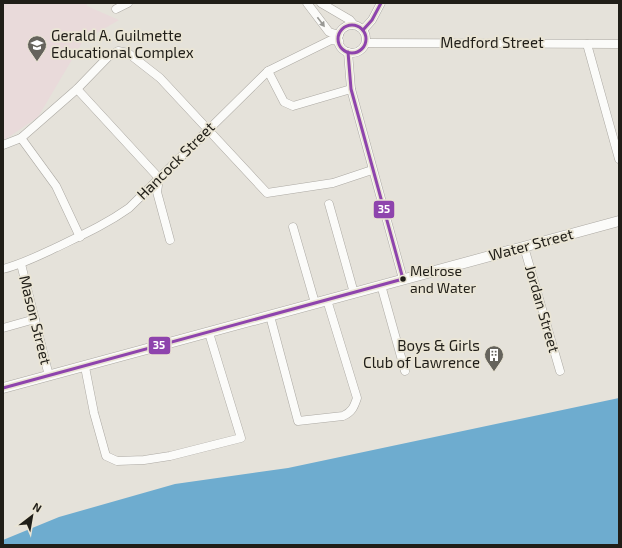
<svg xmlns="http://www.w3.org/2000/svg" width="622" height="548" font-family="'Exo 2',sans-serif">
	<rect width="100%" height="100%" fill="#e5e2da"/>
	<polygon fill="#e9dada" points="3,3 87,3 87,6 119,20 83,41 38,117 3,141"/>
	<polygon fill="#6eaccf" points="619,398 619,545 3,545 3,540 59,517 175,484 288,468"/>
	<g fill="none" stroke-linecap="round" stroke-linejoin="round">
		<defs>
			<g id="minor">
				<polyline points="307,3 329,32 339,35"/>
				<polyline points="321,3 350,20 354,25"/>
				<polyline points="116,9 128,3"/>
				<circle cx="352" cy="39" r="14"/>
				<polyline points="363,30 372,20 381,3"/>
				<polyline points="366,43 619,44"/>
				<polyline points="587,44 619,159"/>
				<polyline points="348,52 351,89 403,279"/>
				<polyline points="268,71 284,102 293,106 351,89"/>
				<polyline points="77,89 159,178 157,192 170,240"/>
				<polyline points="21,138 56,186 80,237"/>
				<polyline points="3,145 21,138 77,89 108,57 118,51 128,53 160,78 267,193 333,183 372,170"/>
				<polyline points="329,204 354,293"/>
				<polyline points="293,227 315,303"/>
				<polyline points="524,247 560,371"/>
				<polyline points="21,264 49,376"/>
				<path d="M 3,269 C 22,264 38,256 55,248 C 82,235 105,225 129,208 L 268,71 L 331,40 L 339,41"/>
				<polyline points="381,285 405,371"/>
				<path d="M 270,316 L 298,421 L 343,416 C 352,412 354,407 357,398 L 327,300"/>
				<polyline points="3,328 35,319"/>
				<polyline points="85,367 94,413 106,456 117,461 144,460 170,456 241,438 209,333"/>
			</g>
			<polyline id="major" points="3,388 619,221"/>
		</defs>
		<use href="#minor" stroke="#aca9a3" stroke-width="9"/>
		<use href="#major" stroke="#aca9a3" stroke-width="11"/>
		<use href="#minor" stroke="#fbfbf9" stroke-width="8"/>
		<use href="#major" stroke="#fbfbf9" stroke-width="10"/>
		<defs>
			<g id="bus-1">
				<circle cx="352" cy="39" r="14"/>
				<polyline points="363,30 372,20 381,3"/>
				<polyline points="3,388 403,279 351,89 348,52"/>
			</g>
		</defs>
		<use href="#bus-1" stroke="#eae5d5" stroke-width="6"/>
		<use href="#bus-1" stroke="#8e44ad" stroke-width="3"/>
	</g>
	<defs><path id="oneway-solid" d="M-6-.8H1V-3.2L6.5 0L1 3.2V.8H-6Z"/></defs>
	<use fill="#989894" href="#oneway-solid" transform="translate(321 22) rotate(53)"/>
	<defs>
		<symbol id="school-pin" viewBox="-11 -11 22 30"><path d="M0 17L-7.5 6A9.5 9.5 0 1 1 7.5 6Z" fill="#65635c" stroke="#eae5d5"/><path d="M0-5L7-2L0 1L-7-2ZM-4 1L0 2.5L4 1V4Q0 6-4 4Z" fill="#fff"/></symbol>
		<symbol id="building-pin" viewBox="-11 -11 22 30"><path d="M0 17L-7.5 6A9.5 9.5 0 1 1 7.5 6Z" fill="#65635c" stroke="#eae5d5"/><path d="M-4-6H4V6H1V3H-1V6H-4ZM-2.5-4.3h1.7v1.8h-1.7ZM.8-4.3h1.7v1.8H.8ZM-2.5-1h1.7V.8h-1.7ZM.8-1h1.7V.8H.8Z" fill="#fff"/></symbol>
	</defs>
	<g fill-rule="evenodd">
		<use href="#school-pin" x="26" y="34" width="22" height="30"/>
		<use href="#building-pin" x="483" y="344" width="22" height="30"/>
	</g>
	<circle fill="#201e18" stroke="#eae5d5" stroke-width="1.5" cx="403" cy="279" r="3.5"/>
	<g text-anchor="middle" stroke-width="3.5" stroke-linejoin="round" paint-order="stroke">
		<g font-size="14" fill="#201e18" stroke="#eae5d5" text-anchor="start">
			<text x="410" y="276">Melrose<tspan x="410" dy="17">and Water</tspan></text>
		</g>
		<g font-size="15" fill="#201e18" stroke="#eae5d5" text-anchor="start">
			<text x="51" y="41">Gerald A. Guilmette<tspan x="51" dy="17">Educational Complex</tspan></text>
			<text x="480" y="351" text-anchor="end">Boys &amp; Girls<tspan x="480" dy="17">Club of Lawrence</tspan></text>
		</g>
		<g font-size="15" fill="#201e18" stroke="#eae5d5">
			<text x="492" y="48">Medford Street</text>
			<text transform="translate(176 161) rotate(-45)" y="5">Hancock Street</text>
			<text transform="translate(531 245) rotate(-15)" y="5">Water Street</text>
			<text transform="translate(542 309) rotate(74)" y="5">Jordan Street</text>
			<text transform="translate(35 320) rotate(76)" y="5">Mason Street</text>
		</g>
	</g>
	<g stroke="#eae5d5" stroke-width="1.5">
		<rect x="373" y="200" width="22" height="19" rx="4" fill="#8e44ad"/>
		<rect x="148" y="336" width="23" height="19" rx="4" fill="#8e44ad"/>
	</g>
	<g font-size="11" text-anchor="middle" font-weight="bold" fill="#fff">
		<text x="384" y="213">35</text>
		<text x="159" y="349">35</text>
	</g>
	<rect width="622" height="548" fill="none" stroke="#201e18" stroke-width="8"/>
	<g transform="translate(32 516) rotate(31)" stroke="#eae5d5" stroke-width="3" paint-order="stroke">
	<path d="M0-3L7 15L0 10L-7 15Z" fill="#201e18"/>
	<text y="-6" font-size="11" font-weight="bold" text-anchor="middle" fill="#201e18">N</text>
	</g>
</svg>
